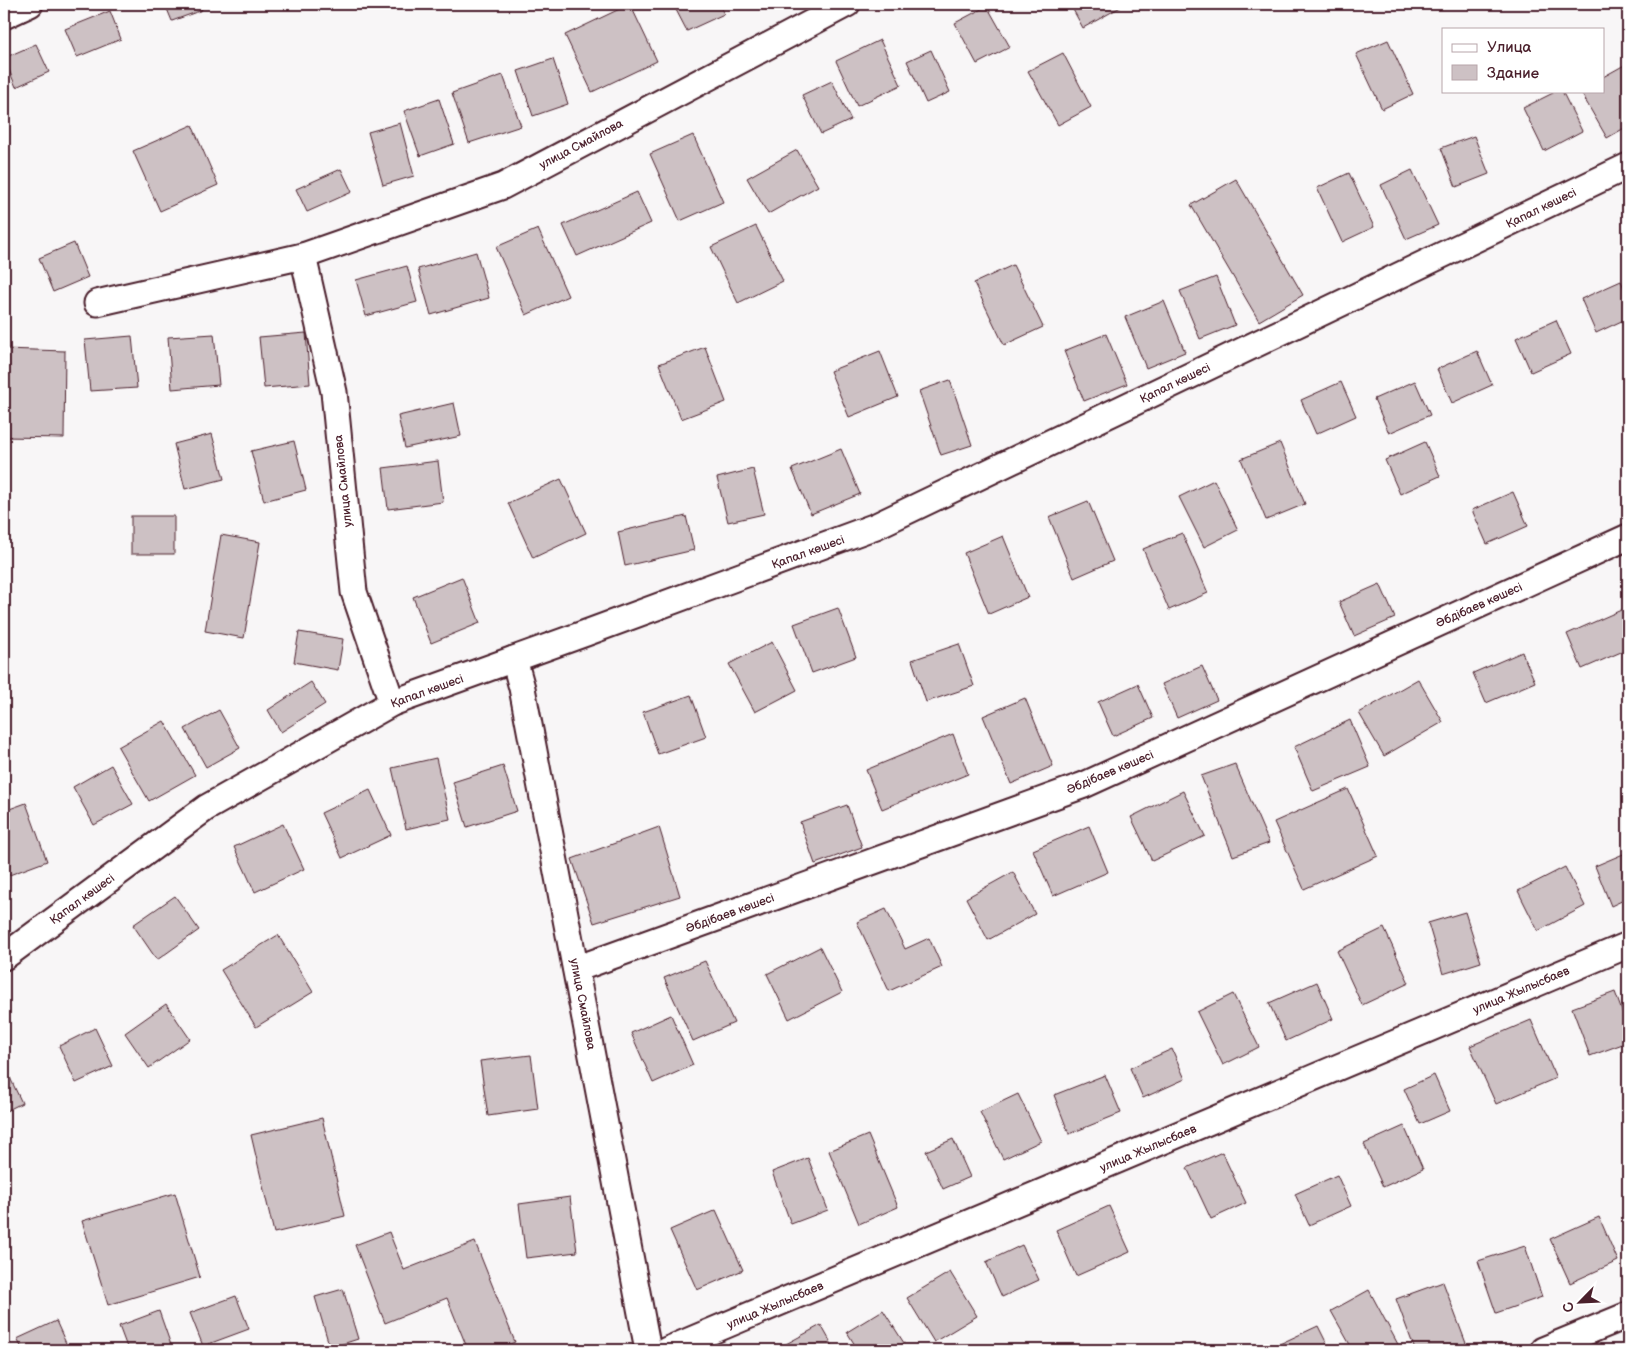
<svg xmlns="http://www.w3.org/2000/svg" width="1632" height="1354" font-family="'Balsamiq Sans',sans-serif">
	<rect width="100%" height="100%" fill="#f8f6f7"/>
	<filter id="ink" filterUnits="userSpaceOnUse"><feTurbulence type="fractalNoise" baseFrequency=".02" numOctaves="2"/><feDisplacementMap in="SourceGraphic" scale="10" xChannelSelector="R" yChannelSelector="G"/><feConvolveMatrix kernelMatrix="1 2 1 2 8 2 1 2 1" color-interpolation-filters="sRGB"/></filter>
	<g filter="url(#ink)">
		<g fill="#cdc1c4" stroke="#4a1f2b">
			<polygon points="165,4 200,4 202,10 172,21"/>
			<polygon points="630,4 657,61 592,92 565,35"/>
			<polygon points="673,4 719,4 724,14 687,31"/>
			<polygon points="1070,4 1126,4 1083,28"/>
			<polygon points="987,6 1010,47 977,64 955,23"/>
			<polygon points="110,11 121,39 77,57 65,29"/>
			<polygon points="880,40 901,85 857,106 836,61"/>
			<polygon points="1388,40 1413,94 1382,109 1356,54"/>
			<polygon points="36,44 49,72 16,87 4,58"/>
			<polygon points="931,50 950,92 926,103 907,61"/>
			<polygon points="1063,53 1091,107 1058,125 1028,71"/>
			<polygon points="553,59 568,104 533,116 518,71"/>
			<polygon points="1628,63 1628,126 1607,138 1580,91 1603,91 1603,77"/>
			<polygon points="503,75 521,126 469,143 452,93"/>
			<polygon points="832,81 851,120 821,134 802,95"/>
			<polygon points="1557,91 1562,91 1582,131 1544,151 1523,108"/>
			<polygon points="439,99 454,144 420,156 404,111"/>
			<polygon points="400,123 414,176 383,185 368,132"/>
			<polygon points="192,125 218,185 160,211 133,151"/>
			<polygon points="693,135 723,202 680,221 650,154"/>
			<polygon points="1474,136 1489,174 1456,187 1441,148"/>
			<polygon points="797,150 818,186 768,214 747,178"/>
			<polygon points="341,169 352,192 307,212 296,189"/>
			<polygon points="1412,170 1438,225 1406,239 1381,185"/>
			<polygon points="1349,173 1374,227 1342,242 1317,188"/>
			<polygon points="1236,179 1303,295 1259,321 1191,205"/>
			<polygon points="637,192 651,223 577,256 563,225"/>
			<polygon points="756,226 783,281 738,303 711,247"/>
			<polygon points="538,229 568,296 526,315 496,247"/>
			<polygon points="74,243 88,277 53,292 39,258"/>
			<polygon points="476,252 489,298 431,315 418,269"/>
			<polygon points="1013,265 1043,327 1004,345 974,283"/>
			<polygon points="407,266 417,302 366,316 356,280"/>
			<polygon points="1216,277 1235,325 1200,339 1180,291"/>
			<polygon points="1621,281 1628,297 1628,318 1596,333 1581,299"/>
			<polygon points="1164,301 1185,352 1146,368 1125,317"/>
			<polygon points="1556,320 1571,354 1531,372 1516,338"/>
			<polygon points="306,333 310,384 264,388 259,337"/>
			<polygon points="214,334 219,385 172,389 168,337"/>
			<polygon points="1106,334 1127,384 1084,401 1064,351"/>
			<polygon points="132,336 137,388 90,391 85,340"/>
			<polygon points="705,347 726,402 681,419 659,364"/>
			<polygon points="4,349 65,351 64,438 4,437"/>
			<polygon points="880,351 898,397 849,417 830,371"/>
			<polygon points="1477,351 1492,385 1452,403 1437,369"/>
			<polygon points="950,380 972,445 941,455 919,391"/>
			<polygon points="1415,381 1430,415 1389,433 1374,399"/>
			<polygon points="1341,382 1356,416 1316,434 1301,400"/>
			<polygon points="454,403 461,436 405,448 398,416"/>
			<polygon points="212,434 224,479 185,489 174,444"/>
			<polygon points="294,441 306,490 264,501 251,451"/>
			<polygon points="1425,442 1440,476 1400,494 1385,460"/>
			<polygon points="1280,443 1305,504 1266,520 1241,459"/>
			<polygon points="841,449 860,494 811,514 792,469"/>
			<polygon points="438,461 443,502 388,509 383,468"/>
			<polygon points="753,469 764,514 728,522 717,478"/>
			<polygon points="561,479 586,533 533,558 508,503"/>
			<polygon points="1214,480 1238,530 1204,547 1179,497"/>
			<polygon points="1513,492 1528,526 1487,544 1472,510"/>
			<polygon points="1088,501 1113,561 1074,578 1049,517"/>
			<rect x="131" y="516" width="43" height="38"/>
			<polygon points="686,516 694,550 625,566 618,532"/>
			<polygon points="1182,533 1208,593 1169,610 1143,549"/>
			<polygon points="221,535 260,542 244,638 205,631"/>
			<polygon points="1003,536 1028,597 989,614 964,553"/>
			<polygon points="462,577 480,623 431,643 413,597"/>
			<polygon points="1380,584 1395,618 1354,636 1339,602"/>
			<polygon points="1628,607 1628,649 1582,669 1567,634"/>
			<polygon points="838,608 856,657 812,673 794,624"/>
			<polygon points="299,632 343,639 338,670 294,662"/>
			<polygon points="772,642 797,690 755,712 729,664"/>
			<polygon points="959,644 974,686 926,702 912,660"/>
			<polygon points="1522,652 1535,682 1486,703 1473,673"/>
			<polygon points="1202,666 1217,700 1177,718 1162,684"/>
			<polygon points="1418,679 1443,722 1384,756 1359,713"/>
			<polygon points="311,682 325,704 281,732 268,710"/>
			<polygon points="1138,684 1153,718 1113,736 1098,702"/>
			<polygon points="691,695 706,737 658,754 643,712"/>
			<polygon points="1025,698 1053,766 1011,784 983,716"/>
			<polygon points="219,710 240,748 206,767 185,729"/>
			<polygon points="1350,720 1370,767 1313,791 1294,747"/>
			<polygon points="164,721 195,775 149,801 118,747"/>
			<polygon points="953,734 968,774 882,809 866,770"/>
			<polygon points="436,758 450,819 406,829 392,768"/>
			<polygon points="1235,764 1269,843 1233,856 1201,776"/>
			<polygon points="111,765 133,804 94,825 73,787"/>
			<polygon points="503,766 517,811 467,827 453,782"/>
			<polygon points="1348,789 1378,856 1304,889 1274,822"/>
			<polygon points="370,790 391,835 342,858 321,813"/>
			<polygon points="1183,791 1205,836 1152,861 1131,817"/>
			<polygon points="26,803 47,861 4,877 4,811"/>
			<polygon points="847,805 862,847 815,864 800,822"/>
			<polygon points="283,824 304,869 255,892 234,847"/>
			<polygon points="1089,826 1108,872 1053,896 1033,850"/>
			<polygon points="659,827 680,896 594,923 572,859"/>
			<polygon points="1628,852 1628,898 1611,906 1595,866"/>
			<polygon points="1565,867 1585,906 1538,931 1518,891"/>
			<polygon points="1013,872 1035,914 988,940 966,898"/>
			<polygon points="175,896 199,930 157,960 133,925"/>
			<polygon points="886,909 905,949 929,938 942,967 889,991 857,922"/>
			<polygon points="1465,912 1481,962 1443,974 1428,923"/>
			<polygon points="1384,928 1409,983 1362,1005 1337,951"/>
			<polygon points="278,935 313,992 256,1027 221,970"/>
			<polygon points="820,947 842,992 789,1019 767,974"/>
			<polygon points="705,961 734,1023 693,1041 664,978"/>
			<polygon points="1317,982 1333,1019 1286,1041 1269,1003"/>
			<polygon points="1615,992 1628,1028 1628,1042 1590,1056 1572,1008"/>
			<polygon points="1233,994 1259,1047 1223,1065 1197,1012"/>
			<polygon points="166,1004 190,1039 149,1068 125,1033"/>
			<polygon points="671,1015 693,1065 653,1083 631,1033"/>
			<polygon points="1531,1020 1556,1078 1496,1104 1470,1046"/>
			<polygon points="95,1028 113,1066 76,1083 59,1046"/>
			<polygon points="1172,1049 1185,1079 1143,1098 1130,1068"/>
			<polygon points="531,1055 538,1109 488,1116 480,1061"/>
			<polygon points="4,1065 22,1103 4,1112"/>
			<polygon points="1105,1075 1121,1113 1069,1134 1054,1095"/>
			<polygon points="1434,1075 1450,1111 1420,1124 1404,1089"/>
			<polygon points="1018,1094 1041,1141 1003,1159 980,1112"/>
			<polygon points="322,1118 345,1216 274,1233 251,1135"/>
			<polygon points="1404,1126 1423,1169 1383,1187 1364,1144"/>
			<polygon points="868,1135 898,1207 859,1224 829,1151"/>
			<polygon points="953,1139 970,1177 943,1189 926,1151"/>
			<polygon points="1222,1152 1246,1203 1211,1219 1187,1168"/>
			<polygon points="808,1158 828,1210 791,1224 772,1172"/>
			<polygon points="1337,1175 1351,1206 1309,1225 1295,1194"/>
			<polygon points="175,1193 200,1277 108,1305 82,1221"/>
			<polygon points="570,1197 577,1252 526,1258 519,1204"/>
			<polygon points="1109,1206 1130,1252 1076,1276 1056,1230"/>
			<polygon points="716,1210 743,1270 697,1290 670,1230"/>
			<polygon points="1599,1217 1618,1261 1570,1283 1550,1239"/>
			<polygon points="389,1232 404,1270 475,1242 515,1342 495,1350 468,1350 447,1298 385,1323 355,1245"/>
			<polygon points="1022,1245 1039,1280 1002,1297 986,1262"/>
			<polygon points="1525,1246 1542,1297 1496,1313 1478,1261"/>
			<polygon points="950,1272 977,1316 934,1342 907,1298"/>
			<polygon points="1443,1282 1467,1346 1454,1350 1415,1350 1396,1299"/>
			<polygon points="343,1289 358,1339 330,1348 315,1297"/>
			<polygon points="1369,1290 1401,1350 1353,1350 1331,1311"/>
			<polygon points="236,1296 249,1329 203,1346 190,1313"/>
			<polygon points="883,1310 904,1343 892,1350 858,1350 847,1332"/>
			<polygon points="159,1311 172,1348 166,1350 128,1350 119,1326"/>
			<polygon points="56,1321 69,1350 23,1350 17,1339"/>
			<polygon points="821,1325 835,1350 775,1350"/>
			<polygon points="1318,1326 1330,1350 1272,1350 1271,1348"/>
		</g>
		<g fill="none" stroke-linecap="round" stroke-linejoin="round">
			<defs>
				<g id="street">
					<polyline points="4,16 30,4"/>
					<polyline points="303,256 334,392 354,592 392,703"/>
					<polyline points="97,303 303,256 503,186 847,4"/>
					<polyline points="514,659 522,688 648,1350"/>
					<polyline points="4,957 206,808 392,703 586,633 876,526 1628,166"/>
					<polyline points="576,969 1084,785 1628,537"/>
					<polyline points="667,1350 1628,945"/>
					<polyline points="1543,1350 1628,1315"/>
				</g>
			</defs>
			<use href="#street" stroke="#4a1f2b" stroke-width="29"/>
			<use href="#street" stroke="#fff" stroke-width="25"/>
		</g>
	</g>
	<g text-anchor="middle" stroke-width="5" stroke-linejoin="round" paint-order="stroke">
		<g font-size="12" fill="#4a1f2b" stroke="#fff">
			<text transform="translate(581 144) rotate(-28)" y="4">улица Смайлова</text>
			<text transform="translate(1541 208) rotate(-26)" y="4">Қапал көшесі</text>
			<text transform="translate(1175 383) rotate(-26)" y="4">Қапал көшесі</text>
			<text transform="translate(343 481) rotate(-96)" y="4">улица Смайлова</text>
			<text transform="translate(808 552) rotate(-20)" y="4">Қапал көшесі</text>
			<text transform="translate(1479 605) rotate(-24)" y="4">Әбдібаев көшесі</text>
			<text transform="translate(427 691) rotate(-20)" y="4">Қапал көшесі</text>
			<text transform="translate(1110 772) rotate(-23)" y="4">Әбдібаев көшесі</text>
			<text transform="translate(82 899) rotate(-36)" y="4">Қапал көшесі</text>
			<text transform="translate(730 913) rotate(-20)" y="4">Әбдібаев көшесі</text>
			<text transform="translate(1521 990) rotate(-23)" y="4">улица Жылысбаев</text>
			<text transform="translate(583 1004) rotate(79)" y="4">улица Смайлова</text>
			<text transform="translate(1148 1148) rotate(-23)" y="4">улица Жылысбаев</text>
			<text transform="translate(775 1305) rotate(-23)" y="4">улица Жылысбаев</text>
		</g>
	</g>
	<rect width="1632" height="1354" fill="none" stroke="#fff" stroke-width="20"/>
	<rect x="10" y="10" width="1612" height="1334" fill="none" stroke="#4a1f2b" stroke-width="2" filter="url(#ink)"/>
	<rect x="1442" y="28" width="162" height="65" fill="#ffffff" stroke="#b7a5aa"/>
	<rect x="1452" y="44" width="25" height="8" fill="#ffffff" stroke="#b7a5aa"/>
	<text x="1487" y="52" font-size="15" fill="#4a1f2b">Улица</text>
	<rect x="1452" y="65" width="25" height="15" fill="#cdc1c4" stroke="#b7a5aa"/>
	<text x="1487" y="78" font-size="15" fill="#4a1f2b">Здание</text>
	<g transform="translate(1580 1302) rotate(246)" stroke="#ffffff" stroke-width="4" paint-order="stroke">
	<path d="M0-4L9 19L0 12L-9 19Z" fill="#4a1f2b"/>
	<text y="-8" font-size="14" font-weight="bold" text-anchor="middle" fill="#4a1f2b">С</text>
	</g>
</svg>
